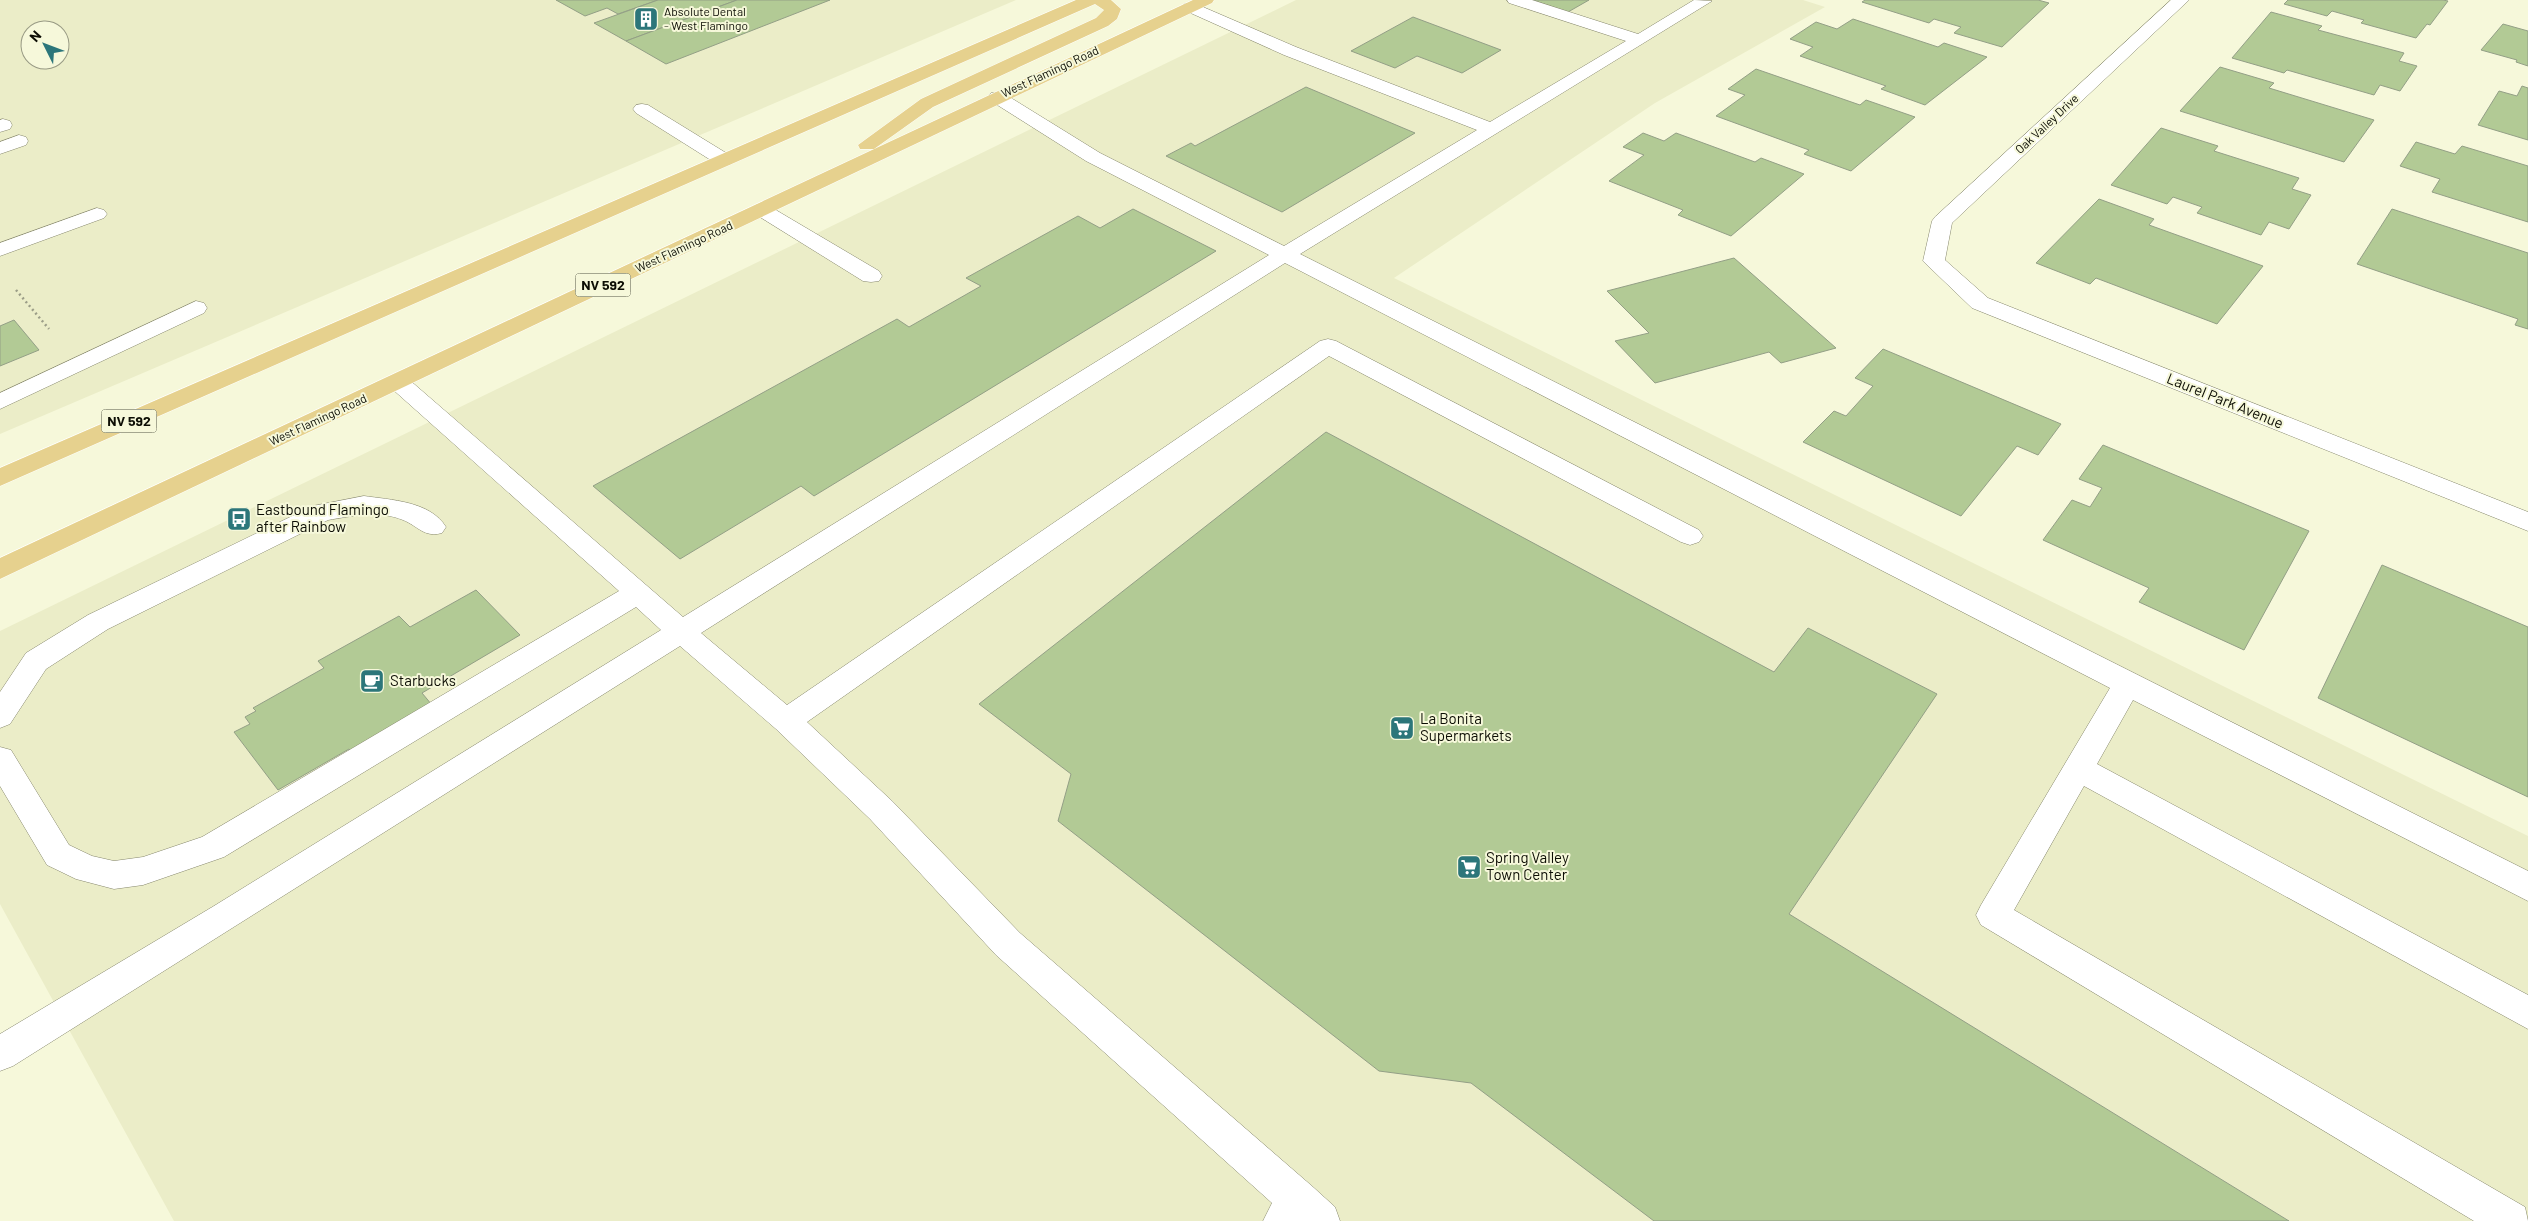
<svg xmlns="http://www.w3.org/2000/svg" width="2528" height="1221" font-family="Barlow,sans-serif">
	<rect width="100%" height="100%" fill="#f6f8da"/>
	<g fill="#ebedc8" fill-rule="evenodd">
		<path d="M 0,0 L 1016,0 L 0,434 ZM 30,30 L 60,30 L 60,60 L 30,60 Z"/>
		<polygon points="1296,0 1803,0 1825,7 1655,103 1394,278 2528,836 2528,1221 174,1221 0,904 0,631"/>
	</g>
	<g fill="#b2ca95" stroke="#939f86">
		<polygon points="556,0 658,0 618,14 607,8 585,16"/>
		<polygon points="658,0 737,0 626,41 594,23"/>
		<polygon points="737,0 830,0 666,64 626,41"/>
		<polygon points="1532,0 1589,0 1568,12"/>
		<polygon points="1865,0 2038,0 2049,3 2002,47 1954,33 1961,27 1934,19 1929,23 1862,2"/>
		<polygon points="2288,0 2443,0 2448,1 2430,25 2427,24 2416,38 2361,23 2364,20 2332,11 2327,16 2284,4"/>
		<polygon points="2271,12 2322,26 2318,30 2404,53 2399,61 2417,66 2400,91 2380,85 2374,95 2287,70 2284,73 2232,58"/>
		<polygon points="1413,17 1501,50 1462,73 1417,56 1395,68 1351,51"/>
		<polygon points="1853,19 1938,47 1944,43 1987,57 1925,105 1881,89 1886,86 1800,56 1813,47 1790,39 1816,22 1837,29"/>
		<polygon points="2503,24 2528,31 2528,66 2516,62 2517,60 2481,50"/>
		<polygon points="2220,67 2274,83 2269,88 2374,120 2344,162 2180,111"/>
		<polygon points="1756,69 1860,105 1866,100 1915,117 1851,171 1804,154 1809,150 1716,116 1745,95 1728,89"/>
		<polygon points="2522,86 2528,88 2528,140 2478,125 2499,91 2517,96"/>
		<polygon points="1306,87 1415,133 1282,212 1166,156 1191,143 1195,146"/>
		<polygon points="2161,128 2218,146 2214,151 2299,178 2292,189 2311,195 2289,229 2269,222 2261,235 2197,213 2202,207 2173,197 2167,204 2111,185"/>
		<polygon points="1643,133 1664,141 1676,133 1755,162 1761,158 1804,174 1731,236 1678,215 1683,210 1609,181 1644,155 1623,147"/>
		<polygon points="2416,142 2455,154 2462,146 2528,166 2528,222 2432,192 2440,179 2400,166"/>
		<polygon points="2099,199 2154,219 2149,225 2263,266 2217,324 2096,278 2090,284 2036,263"/>
		<polygon points="1133,209 1216,251 814,496 801,486 680,559 593,486 897,319 909,327 981,286 966,278 1078,216 1100,228"/>
		<polygon points="2392,209 2528,253 2528,329 2515,325 2518,319 2357,264"/>
		<polygon points="1734,258 1836,348 1781,363 1769,352 1655,383 1615,341 1649,333 1607,291"/>
		<polygon points="14,320 39,350 0,366 0,326"/>
		<polygon points="1883,349 2061,424 2038,455 2017,446 1961,516 1803,442 1834,411 1846,416 1873,386 1855,378"/>
		<polygon points="1326,432 1774,672 1808,628 1937,694 1789,914 2289,1221 1654,1221 1471,1083 1379,1071 1058,821 1071,774 979,704"/>
		<polygon points="2103,445 2309,531 2244,650 2139,602 2149,588 2043,540 2072,500 2090,507 2102,488 2079,479"/>
		<polygon points="2382,565 2528,627 2528,797 2318,698"/>
		<polygon points="476,590 520,635 422,693 432,705 352,753 349,749 278,790 234,732 250,724 245,717 256,711 253,708 324,668 318,661 399,616 410,627"/>
	</g>
	<g fill="none" stroke-linecap="round" stroke-linejoin="round">
		<defs>
			<g id="lane">
				<polygon points="1507,0 1532,0 1638,34 1694,0 1712,1 1300,254 2528,871 2528,901 2133,700 2097,764 2528,995 2528,1029 2084,786 2014,910 2525,1207 2528,1221 2474,1221 1981,925 1976,915 1981,905 2110,688 1285,263 701,633 787,705 1320,341 1328,339 1336,341 1699,530 1703,536 1699,542 1690,545 1681,542 1329,356 807,722 892,801 1020,933 1313,1187 1335,1207 1340,1221 1263,1221 1272,1203 996,955 870,819 776,729 680,646 13,1066 0,1071 0,1034 214,906 661,630 636,607 224,857 143,885 114,889 76,879 47,865 0,786 0,747 11,750 69,845 92,856 114,861 143,857 202,837 619,591 390,387 386,382 390,377 398,375 406,377 683,617 1269,255 1086,161 991,101 988,97 991,93 1003,93 1100,153 1284,246 1477,130 1284,55 1184,10 1182,7 1184,4 1196,4 1296,47 1490,122 1626,41 1509,3"/>
				<polygon points="642,104 648,105 731,156 734,160 731,164 717,164 636,113 633,109 636,105"/>
				<polygon points="3,119 10,121 12,125 10,129 0,132 0,120"/>
				<polygon points="19,135 26,137 28,141 26,145 0,154 0,142"/>
				<polygon points="762,204 769,206 879,271 882,276 879,281 871,282 863,281 755,214 752,210 755,206"/>
				<polygon points="97,208 104,210 107,214 104,218 0,256 0,243"/>
				<polygon points="196,301 204,303 207,308 204,313 0,409 0,393"/>
				<path d="M 364,496 C 391,500 430,501 446,527 L 442,533 C 424,538 418,526 403,520 C 379,510 352,516 328,520 L 108,629 L 46,669 L 10,724 L 0,728 L 0,692 L 26,653 L 88,615 L 313,506 Z"/>
			</g>
			<polygon id="street" points="2171,0 2189,0 1952,223 1945,260 1988,298 2528,512 2528,531 1972,308 1923,261 1932,221 1935,217"/>
			<g id="primary">
				<polygon points="1076,0 1111,0 1121,9 1117,19 1108,26 933,107 874,149 860,149 858,145 921,99 1096,18 1104,10 1095,4 0,486 0,468"/>
				<polygon points="1193,0 1214,0 1212,3 0,579 0,558"/>
			</g>
		</defs>
		<use href="#lane" stroke="#86876d" stroke-width="1"/>
		<use href="#street" stroke="#86876d" stroke-width="1"/>
		<use href="#primary" stroke="#fff" stroke-width="1"/>
		<polyline stroke="#9b9d87" stroke-width="2.5" stroke-dasharray="2 3" stroke-linecap="butt" points="16,290 49,329"/>
		<use href="#lane" fill="#fff" fill-rule="evenodd"/>
		<use href="#street" fill="#fff" fill-rule="evenodd"/>
		<use href="#primary" fill="#e6d18e" fill-rule="evenodd"/>
	</g>
	<defs>
		<symbol id="building-square" viewBox="-11 -11 22 22"><rect x="-9" y="-9" width="18" height="18" rx="4" fill="#2c767a" stroke="#f6f8da"/><path d="M-4-6H4V6H1V3H-1V6H-4ZM-2.5-4.3h1.7v1.8h-1.7ZM.8-4.3h1.7v1.8H.8ZM-2.5-1h1.7V.8h-1.7ZM.8-1h1.7V.8H.8Z" fill="#fff"/></symbol>
		<symbol id="bus-square" viewBox="-11 -11 22 22"><rect x="-9" y="-9" width="18" height="18" rx="4" fill="#2c767a" stroke="#f6f8da"/><path d="M-5-6H5V4H4V6H2V4H-2V6H-4V4H-5ZM-3.5-4V0h7V-4ZM-3.5 1.2v1.5H-2V1.2ZM2 1.2v1.5H3.5V1.2Z" fill="#fff"/></symbol>
		<symbol id="cafe-square" viewBox="-11 -11 22 22"><rect x="-9" y="-9" width="18" height="18" rx="4" fill="#2c767a" stroke="#f6f8da"/><path d="M-5.5-4.5H6V0H3Q3 3.5 0 3.5H-2.5Q-5.5 3.5-5.5 0ZM3-3.2v2h1.7v-2ZM-6 4.5H4V6H-6Z" fill="#fff"/></symbol>
		<symbol id="supermarket-square" viewBox="-11 -11 22 22"><rect x="-9" y="-9" width="18" height="18" rx="4" fill="#2c767a" stroke="#f6f8da"/><path d="M-6-5.5h2.5l.6 2H6L4.5 2H-2.5L-4.4-4H-6ZM-1.5 3.2a1.3 1.3 0 1 0 .1 0ZM3 3.2a1.3 1.3 0 1 0 .1 0Z" fill="#fff"/></symbol>
	</defs>
	<g fill-rule="evenodd">
		<use href="#building-square" x="632" y="5" width="28" height="28"/>
		<use href="#bus-square" x="225" y="505" width="28" height="28"/>
		<use href="#cafe-square" x="358" y="667" width="28" height="28"/>
		<use href="#supermarket-square" x="1388" y="714" width="28" height="28"/>
		<use href="#supermarket-square" x="1455" y="853" width="28" height="28"/>
	</g>
	<g text-anchor="middle" stroke-width="4" stroke-linejoin="round" paint-order="stroke">
		<g font-size="12" fill="#0c0d04" stroke="#f6f8da" text-anchor="start">
			<text x="664" y="16">Absolute Dental<tspan x="664" dy="14">- West Flamingo</tspan></text>
		</g>
		<g font-size="12" fill="#0c0d04" stroke="#f6f8da">
			<text transform="translate(1050 72) rotate(-25)" y="4">West Flamingo Road</text>
			<text transform="translate(2047 124) rotate(-43)" y="4">Oak Valley Drive</text>
			<text transform="translate(684 247) rotate(-25)" y="4">West Flamingo Road</text>
			<text transform="translate(318 420) rotate(-25)" y="4">West Flamingo Road</text>
		</g>
		<g fill="#f6f8da" stroke="#525444" stroke-width="1">
			<rect x="575.5" y="273.5" width="55" height="23" rx="4"/>
			<rect x="101.5" y="409.5" width="55" height="23" rx="4"/>
		</g>
		<g font-size="14" font-weight="bold" fill="#0c0d04">
			<text x="603" y="290">NV 592</text>
			<text x="129" y="426">NV 592</text>
		</g>
		<g font-size="15" fill="#0c0d04" stroke="#f6f8da">
			<text transform="translate(2225 401) rotate(22)" y="5">Laurel Park Avenue</text>
		</g>
		<g font-size="15" fill="#0c0d04" stroke="#f6f8da" text-anchor="start">
			<text x="256" y="515">Eastbound Flamingo<tspan x="256" dy="17">after Rainbow</tspan></text>
			<text x="390" y="686">Starbucks</text>
			<text x="1420" y="724">La Bonita<tspan x="1420" dy="17">Supermarkets</tspan></text>
			<text x="1486" y="863">Spring Valley<tspan x="1486" dy="17">Town Center</tspan></text>
		</g>
	</g>
	<g transform="translate(45 45) rotate(312)"><circle r="24" fill="#f6f8da" stroke="#989a84"/>
	<path d="M0-4L9 19L0 12L-9 19Z" fill="#2c767a"/>
	<text y="-8" font-size="14" font-weight="bold" text-anchor="middle" fill="#0c0d04">N</text>
	</g>
</svg>
